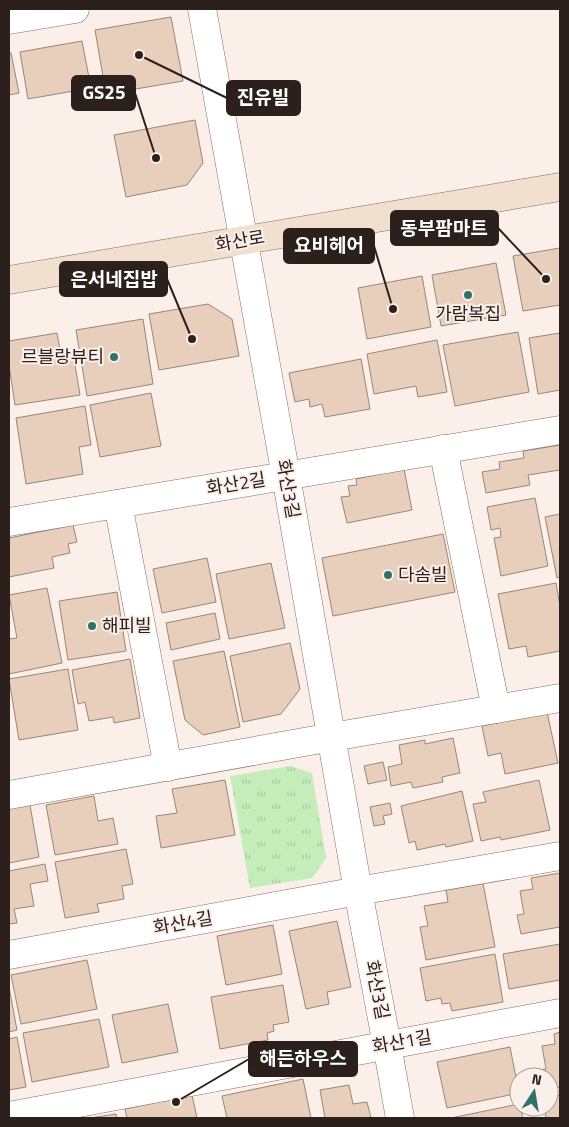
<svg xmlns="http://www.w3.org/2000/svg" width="569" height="1127" font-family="'Titillium Web','Noto Sans KR',sans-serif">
	<defs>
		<pattern id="park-tufts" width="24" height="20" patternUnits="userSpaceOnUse" patternTransform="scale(1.25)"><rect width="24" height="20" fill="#c4edba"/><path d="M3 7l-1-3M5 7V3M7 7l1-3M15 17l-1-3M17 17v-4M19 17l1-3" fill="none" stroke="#a9cb9f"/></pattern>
	</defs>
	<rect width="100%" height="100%" fill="#fbefea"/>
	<polygon fill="url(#park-tufts)" points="290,766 312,773 326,858 312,878 250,888 230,776"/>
	<g fill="#e7cfbc" stroke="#9b8674">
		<polygon points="171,17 183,81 106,94 95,30"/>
		<polygon points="82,41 91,88 28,99 20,52"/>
		<polygon points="9,53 11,53 19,93 9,95"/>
		<polygon points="195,120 203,163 187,185 126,197 114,135"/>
		<polygon points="560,248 560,305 523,311 513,256"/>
		<polygon points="496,263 506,315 441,326 432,275"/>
		<polygon points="422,276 431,327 367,339 358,288"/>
		<polygon points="208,304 232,319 239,356 159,370 149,314"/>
		<polygon points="143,319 153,384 87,396 76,330"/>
		<polygon points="518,332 529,392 455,406 443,345"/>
		<polygon points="57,333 62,361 74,359 80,395 15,405 9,365 9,341"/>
		<polygon points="560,333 560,390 538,394 529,338"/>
		<polygon points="437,340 447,392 418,397 416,386 374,394 367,354"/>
		<polygon points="361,359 370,409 325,417 322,404 310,407 309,399 295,402 289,373"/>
		<polygon points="151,393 161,446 100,457 90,405"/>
		<polygon points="85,406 91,445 79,447 83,474 26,484 16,418"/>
		<polygon points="560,445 560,470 528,475 530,485 486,493 482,472 500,469 499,462 524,458 523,451"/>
		<polygon points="404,469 412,510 347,523 341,497 350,496 348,486 357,485 356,479"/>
		<polygon points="535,498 548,566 501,576 494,538 501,537 500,528 491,530 487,507"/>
		<polygon points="560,514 560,577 557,578 545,517"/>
		<polygon points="73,525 77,542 68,544 70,553 52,557 54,568 9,577 9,538"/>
		<polygon points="443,534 455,592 333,616 322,558"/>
		<polygon points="207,558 216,602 162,613 153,569"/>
		<polygon points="271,563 285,628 229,639 216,574"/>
		<polygon points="556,583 560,606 560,651 528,657 526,646 509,649 498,594"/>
		<polygon points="47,588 62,663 9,674 9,639 17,638 9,595"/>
		<polygon points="117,592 126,651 68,660 59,601"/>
		<polygon points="215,613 220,639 171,650 166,623"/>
		<polygon points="290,643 300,689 281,714 243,722 230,656"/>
		<polygon points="224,651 240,727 203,735 185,720 173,661"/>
		<polygon points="130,659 140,718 114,723 113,717 89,721 85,702 78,704 72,670"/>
		<polygon points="68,669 78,730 19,740 9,679"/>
		<polygon points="547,712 558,763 505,774 501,753 488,756 482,726"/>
		<polygon points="453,738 460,773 442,777 443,782 413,788 411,782 391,786 388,767 402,764 399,745 425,740 425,744"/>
		<polygon points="383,762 387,780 368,784 364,766"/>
		<polygon points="225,780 235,835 161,848 156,816 177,813 172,789"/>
		<polygon points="539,780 550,830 501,840 500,837 481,841 473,804 486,802 483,792"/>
		<polygon points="462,791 473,841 446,847 445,844 417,850 415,841 409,843 401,806"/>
		<polygon points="94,796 98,821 113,818 118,844 55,855 46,805"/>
		<polygon points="390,803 392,814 383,816 385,824 374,826 370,807"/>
		<polygon points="30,805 39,857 9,863 9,809"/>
		<polygon points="126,849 133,884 122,886 124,899 97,904 99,912 65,918 55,862"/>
		<polygon points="45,864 48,881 30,884 34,906 14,909 17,923 9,924 9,871"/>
		<polygon points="560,873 560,927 521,934 517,915 524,914 520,891 533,889 531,878"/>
		<polygon points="483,883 495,947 426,960 420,927 428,926 424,906 448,902 446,890"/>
		<polygon points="337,921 351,987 327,992 329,1004 306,1009 289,931"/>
		<polygon points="273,925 282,974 226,985 217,936"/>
		<polygon points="560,944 560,980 509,989 503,954"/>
		<polygon points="495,954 503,1002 452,1011 450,1003 442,1004 441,998 426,1001 420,968"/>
		<polygon points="87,960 97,1009 21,1024 11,975"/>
		<polygon points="283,985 289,1022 273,1025 274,1031 267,1033 268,1040 220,1049 211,997"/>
		<polygon points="9,987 17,1030 9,1032"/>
		<polygon points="168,1004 178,1052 122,1063 112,1015"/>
		<polygon points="99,1019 109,1067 32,1082 23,1033"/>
		<polygon points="560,1032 560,1087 549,1089 549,1077 541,1077 540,1070 546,1069 542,1046 555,1044 554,1034"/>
		<polygon points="17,1037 26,1087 9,1090 9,1039"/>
		<polygon points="510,1047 519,1093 447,1108 437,1062"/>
		<polygon points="303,1079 311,1118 227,1118 222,1096"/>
		<polygon points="349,1085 353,1104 367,1102 371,1118 325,1118 320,1090"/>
		<polygon points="192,1095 197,1118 127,1118 125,1109"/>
		<polygon points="560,1095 560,1118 546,1118 544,1107 549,1107 549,1097"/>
		<polygon points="519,1104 523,1118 451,1118"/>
		<polygon points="116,1114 117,1118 90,1118"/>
	</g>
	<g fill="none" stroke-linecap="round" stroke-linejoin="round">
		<defs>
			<g id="street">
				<polyline points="202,9 286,476 358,891 387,1045 400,1118"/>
				<polyline points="9,20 75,9"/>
				<polyline points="443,449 496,709"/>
				<polyline points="118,504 168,767"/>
				<polyline points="9,522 560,430"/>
				<polyline points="9,795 332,737 560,698"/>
				<polyline points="9,955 358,891 560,856"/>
				<polyline points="9,1116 560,1013"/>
			</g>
			<polyline id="secondary" points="9,280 560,187"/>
		</defs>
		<use href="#street" stroke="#876d62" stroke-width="29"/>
		<use href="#secondary" stroke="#876d62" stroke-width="29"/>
		<use href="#street" stroke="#fff" stroke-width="28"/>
		<use href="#secondary" stroke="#f2e0cf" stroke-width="28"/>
	</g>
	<g fill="#2d7369" stroke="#fbefea" stroke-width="2">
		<circle cx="468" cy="295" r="5"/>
		<circle cx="114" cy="357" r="5"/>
		<circle cx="388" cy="575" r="5"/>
		<circle cx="92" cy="626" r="5"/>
	</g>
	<g text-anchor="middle" stroke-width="4" stroke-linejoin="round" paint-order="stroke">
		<g font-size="18" fill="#2b201c" stroke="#fbefea">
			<text transform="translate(240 241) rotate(-10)" y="6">화산로</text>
			<text transform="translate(236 484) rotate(-9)" y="6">화산2길</text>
			<text transform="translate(288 489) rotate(80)" y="6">화산3길</text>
			<text transform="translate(183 923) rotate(-10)" y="6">화산4길</text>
			<text transform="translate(377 990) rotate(79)" y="6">화산3길</text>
			<text transform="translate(402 1042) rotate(-10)" y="6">화산1길</text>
		</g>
		<g font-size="18" fill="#2b201c" stroke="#fbefea" text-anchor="start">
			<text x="468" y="320" text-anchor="middle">가람복집</text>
			<text x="104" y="363" text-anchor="end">르블랑뷰티</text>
			<text x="398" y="581">다솜빌</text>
			<text x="102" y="632">해피빌</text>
		</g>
	</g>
	<path fill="none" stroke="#2b201c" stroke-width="2" d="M156 158L135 93M139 55L227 98M546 279L498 228M393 309L374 246M192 339L167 279M176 1102L249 1059"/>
	<g fill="#2b201c" stroke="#fbefea" stroke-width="2">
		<circle cx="156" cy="158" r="5"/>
		<circle cx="139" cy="55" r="5"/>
		<circle cx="546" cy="279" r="5"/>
		<circle cx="393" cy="309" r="5"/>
		<circle cx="192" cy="339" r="5"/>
		<circle cx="176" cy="1102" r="5"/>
	</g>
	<g fill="#2b201c" stroke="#2b201c" stroke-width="2">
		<rect x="72" y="76" width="63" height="34" rx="5"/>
		<rect x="227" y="81" width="73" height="34" rx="5"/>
		<rect x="391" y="211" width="107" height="34" rx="5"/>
		<rect x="284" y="229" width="90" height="34" rx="5"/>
		<rect x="60" y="262" width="107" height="34" rx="5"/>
		<rect x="249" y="1042" width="108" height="34" rx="5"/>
	</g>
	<g font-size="19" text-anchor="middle" font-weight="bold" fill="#fff">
		<text x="104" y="99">GS25</text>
		<text x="263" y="104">진유빌</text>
		<text x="444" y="235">동부팜마트</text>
		<text x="329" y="252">요비헤어</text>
		<text x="114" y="286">은서네집밥</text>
		<text x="303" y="1065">해든하우스</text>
	</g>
	<rect width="569" height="1127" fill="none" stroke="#2b201c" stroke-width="20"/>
	<g transform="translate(534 1092) rotate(12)"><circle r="24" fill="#fbefea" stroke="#a89c98"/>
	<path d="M0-4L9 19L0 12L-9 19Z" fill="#2d7369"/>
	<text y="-8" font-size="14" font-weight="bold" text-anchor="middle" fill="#2b201c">N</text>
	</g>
</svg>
